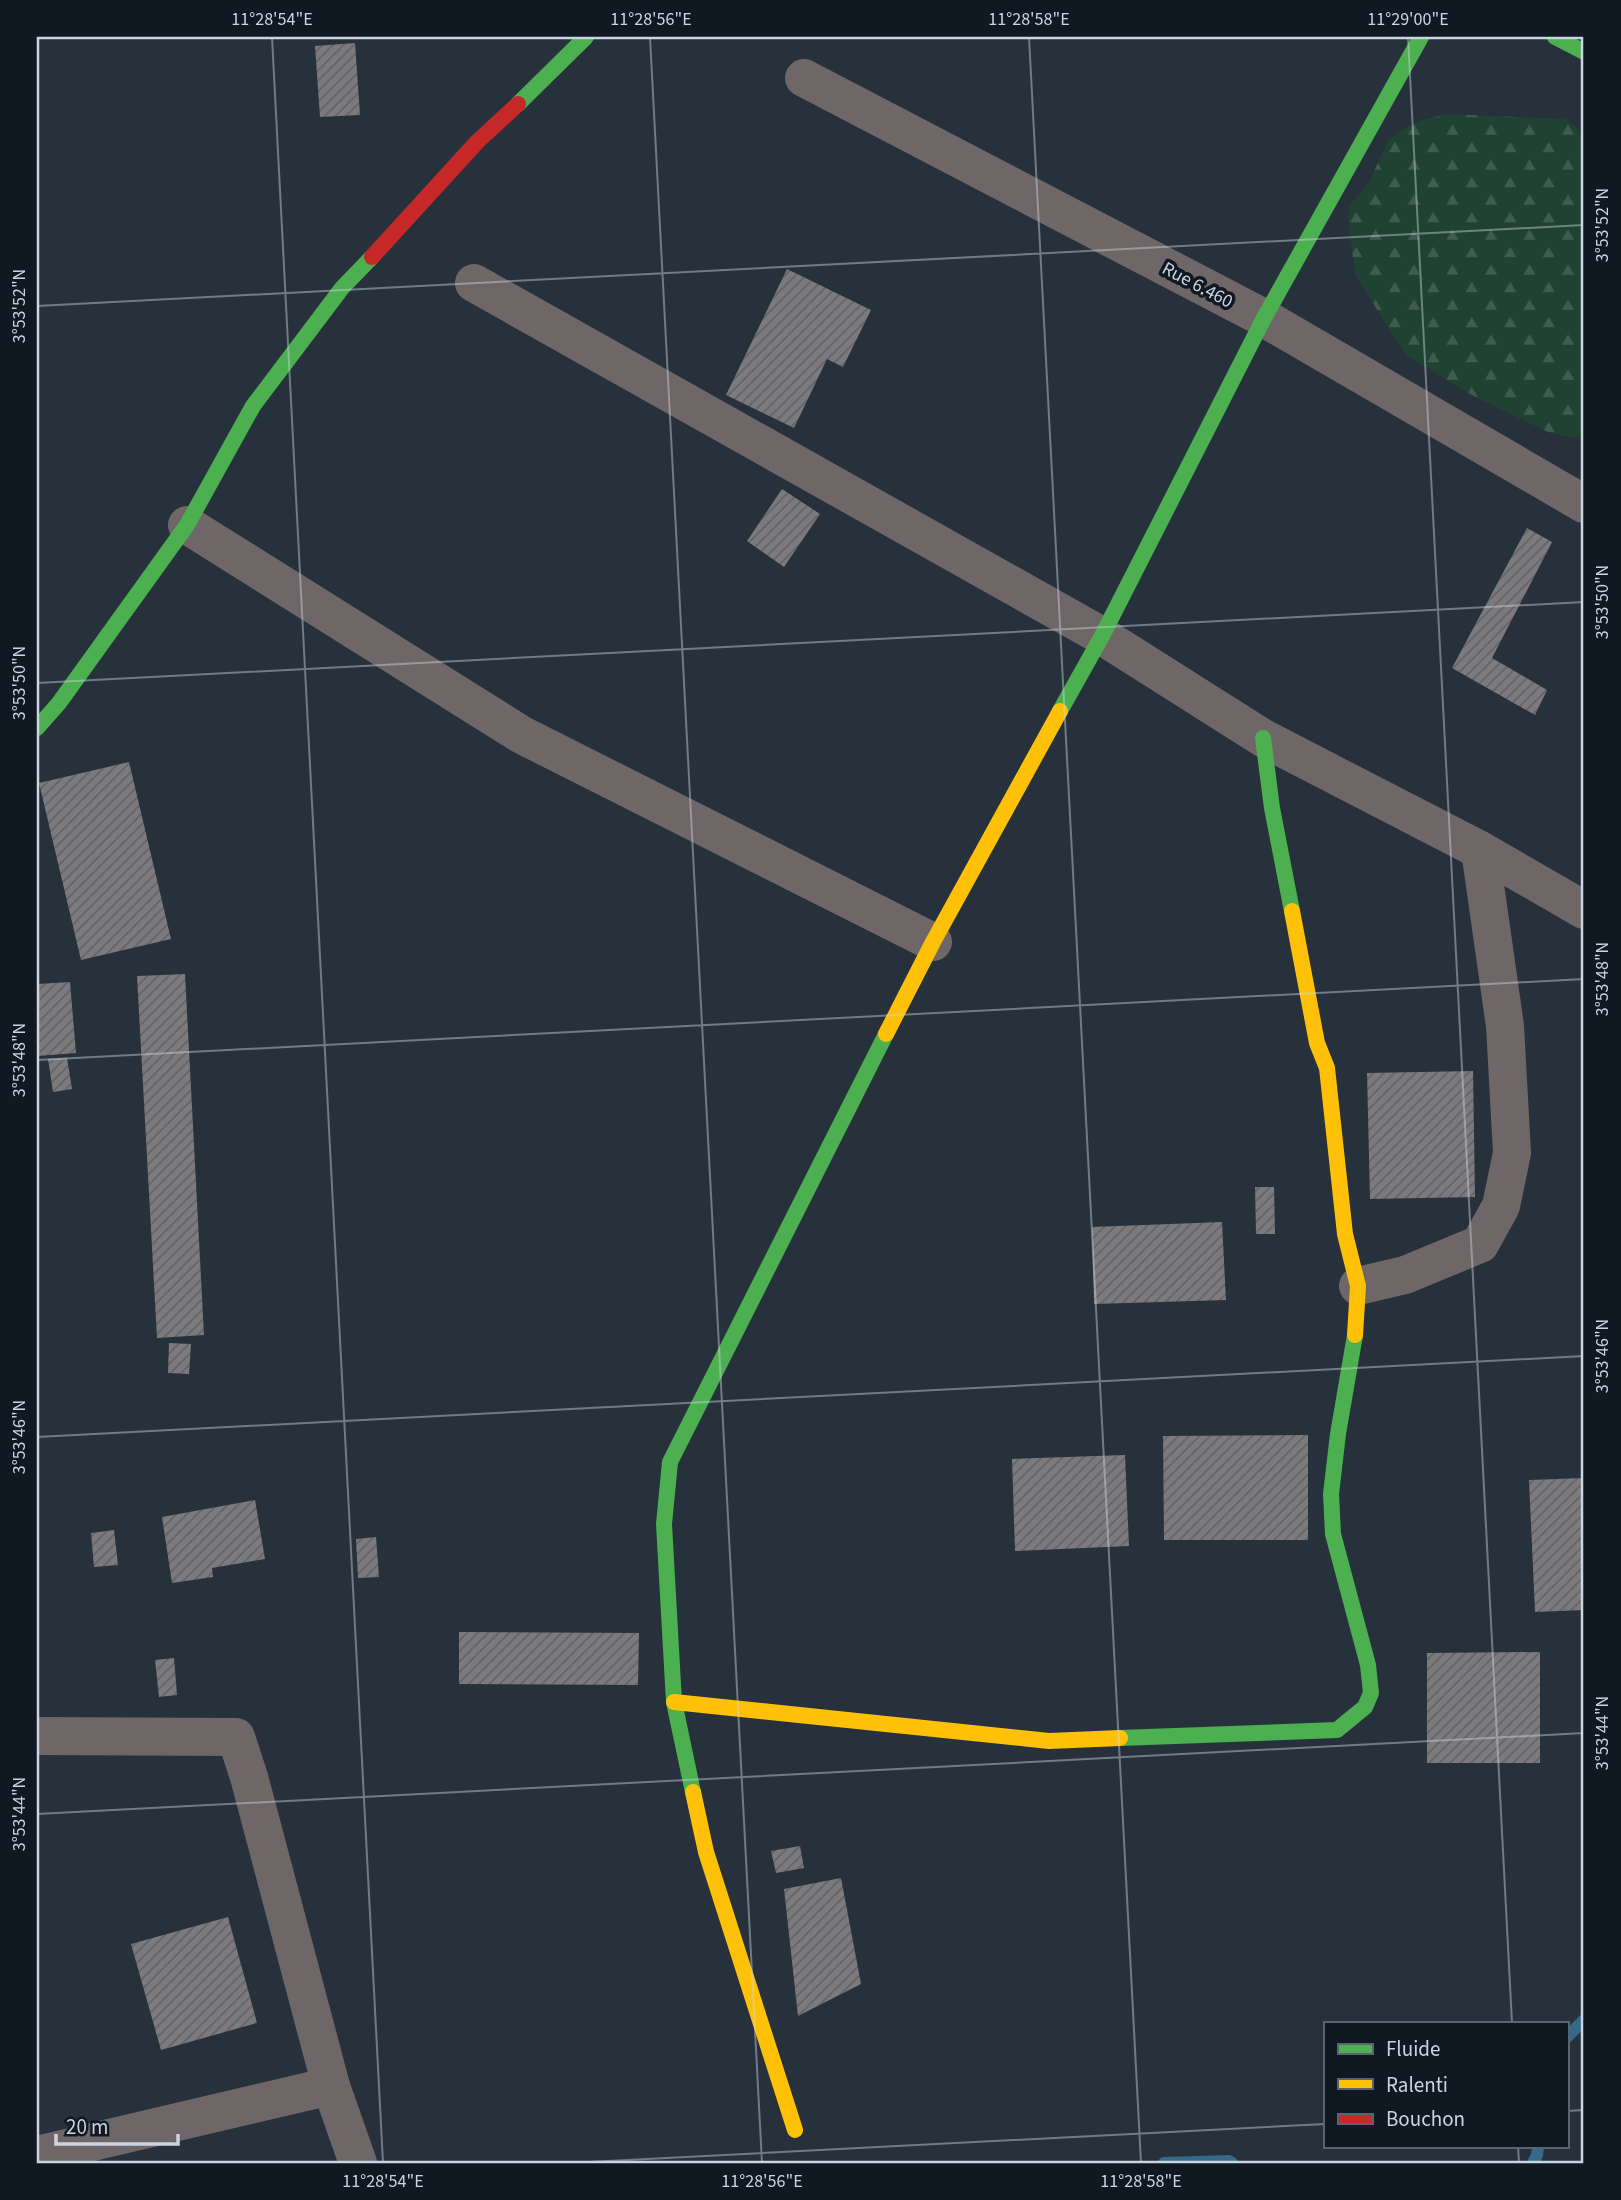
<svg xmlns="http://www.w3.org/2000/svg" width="1621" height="2200" font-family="'Source Sans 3',sans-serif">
	<defs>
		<pattern id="forest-firs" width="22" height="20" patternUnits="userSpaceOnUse" patternTransform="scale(1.75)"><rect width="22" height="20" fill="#1f4232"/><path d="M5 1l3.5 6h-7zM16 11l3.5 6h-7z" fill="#3e5c4f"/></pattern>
		<pattern id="building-hatch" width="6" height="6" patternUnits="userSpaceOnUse" patternTransform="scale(1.75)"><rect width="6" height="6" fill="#7c7a7c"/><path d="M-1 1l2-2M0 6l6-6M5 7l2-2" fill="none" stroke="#636366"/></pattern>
	</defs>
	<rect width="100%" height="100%" fill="#27313c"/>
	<polygon fill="url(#forest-firs)" points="1447,114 1564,119 1577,127 1584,146 1584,434 1574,438 1548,432 1468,393 1406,355 1355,275 1348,217 1351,204 1368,184 1388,141 1400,131 1419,121"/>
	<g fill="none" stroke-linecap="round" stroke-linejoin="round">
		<g stroke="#346989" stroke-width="12">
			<polyline points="1567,2037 1584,2020"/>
			<polyline points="1164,2163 1229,2161 1232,2163"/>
			<polyline points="1533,2163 1537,2155 1538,2146"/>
		</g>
	</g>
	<g fill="url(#building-hatch)">
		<polygon points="355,43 360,115 320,117 315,46"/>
		<polygon points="787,269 871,310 843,367 827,359 794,428 726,395"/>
		<polygon points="782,489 820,514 784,567 747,541"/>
		<polygon points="1527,528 1552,542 1492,658 1547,690 1535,715 1452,668"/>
		<polygon points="129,762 171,939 81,960 39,783"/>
		<polygon points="185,974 204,1335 157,1338 137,976"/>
		<polygon points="70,982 76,1053 37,1056 37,984"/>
		<polygon points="67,1058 72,1089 53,1092 48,1059"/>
		<polygon points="1473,1071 1475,1197 1370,1199 1367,1073"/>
		<polygon points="1255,1187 1274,1187 1275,1234 1256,1234"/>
		<polygon points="1222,1222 1226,1300 1094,1304 1092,1227"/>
		<polygon points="169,1343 191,1344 189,1374 168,1373"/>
		<polygon points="1308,1435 1308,1540 1164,1540 1163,1436"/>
		<polygon points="1125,1455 1129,1546 1015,1551 1012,1459"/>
		<polygon points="1584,1478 1584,1610 1535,1612 1529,1480"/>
		<polygon points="255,1500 265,1559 212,1568 213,1577 172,1583 162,1517"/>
		<polygon points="114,1530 118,1565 94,1567 91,1533"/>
		<polygon points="376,1537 379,1577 358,1578 356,1539"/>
		<polygon points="459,1632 639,1633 638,1685 459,1684"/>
		<polygon points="1540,1652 1540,1763 1427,1763 1427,1653"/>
		<polygon points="174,1658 177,1695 159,1697 155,1660"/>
		<polygon points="800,1846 804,1868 776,1873 771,1851"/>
		<polygon points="841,1878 861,1984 798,2016 784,1889"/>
		<polygon points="228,1917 257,2023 161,2050 131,1944"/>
	</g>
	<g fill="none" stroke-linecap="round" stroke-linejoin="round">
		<g stroke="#6f6767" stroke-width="38">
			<polyline points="804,78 1264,318 1584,504"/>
			<polyline points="474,283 1102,636 1263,738 1480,850 1584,910"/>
			<polyline points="187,525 522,735 933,942"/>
			<polyline points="1358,1286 1405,1275 1480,1244 1501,1206 1512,1153 1505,1026 1480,850"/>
			<polyline points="37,1736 236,1737 249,1777 331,2086 358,2163"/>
			<polyline points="37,2155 331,2086"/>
		</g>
		<g stroke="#4caf50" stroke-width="16">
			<polyline points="1555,37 1584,52"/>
			<polyline points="518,104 586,37"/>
			<polyline points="1060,711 1102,636 1264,318 1421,37"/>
			<polyline points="37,728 59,703 187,525 253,406 342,288 372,257"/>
			<polyline points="1263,738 1272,808 1292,911"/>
			<polyline points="1120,1738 1337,1730 1365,1707 1371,1693 1368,1665 1333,1534 1331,1494 1338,1434 1355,1335"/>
			<polyline points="693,1792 674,1702 664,1524 670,1462 886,1034"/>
		</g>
		<g stroke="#ffc107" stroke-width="16">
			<polyline points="1292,911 1317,1043 1327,1068 1345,1234 1358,1286 1355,1335"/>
			<polyline points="886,1034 933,942 1060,711"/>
			<polyline points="674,1702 1049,1741 1120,1738"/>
			<polyline points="693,1792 706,1852 795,2130"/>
		</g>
		<polyline stroke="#c62828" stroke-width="16" points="372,257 477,142 518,104"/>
	</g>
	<path fill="none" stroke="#cbd5e2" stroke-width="2" stroke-opacity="0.45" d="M 272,37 L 383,2163M 650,37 L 762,2163M 1029,37 L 1141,2163M 1408,37 L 1512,2023M 37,306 L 1584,225M 37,683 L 1584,602M 37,1060 L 1584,979M 37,1437 L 1584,1356M 37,1814 L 1584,1733M 1567,2111 L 1584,2110M 1518,2146 L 1519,2163M 569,2163 L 1325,2124"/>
	<g text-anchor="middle" stroke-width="7" stroke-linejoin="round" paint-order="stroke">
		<g font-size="19" fill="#cbd5e2" stroke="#101821">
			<text transform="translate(1198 284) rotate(28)" y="7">Rue 6.460</text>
		</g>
	</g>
	<rect width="1621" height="2200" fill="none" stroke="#101821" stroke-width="77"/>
	<rect x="1324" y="2022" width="245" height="126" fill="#101821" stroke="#5b646e" stroke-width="2"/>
	<rect x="1338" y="2044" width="35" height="10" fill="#4caf50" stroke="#5b646e" stroke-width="2"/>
	<text x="1386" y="2056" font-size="21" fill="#cbd5e2">Fluide</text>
	<rect x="1338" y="2079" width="35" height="10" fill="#ffc107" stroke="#5b646e" stroke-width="2"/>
	<text x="1386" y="2092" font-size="21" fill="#cbd5e2">Ralenti</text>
	<rect x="1338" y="2114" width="35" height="10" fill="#c62828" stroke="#5b646e" stroke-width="2"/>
	<text x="1386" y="2126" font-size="21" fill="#cbd5e2">Bouchon</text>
	<path d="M56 2134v10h122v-10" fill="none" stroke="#cbd5e2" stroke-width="3.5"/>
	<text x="66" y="2134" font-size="21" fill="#cbd5e2" stroke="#101821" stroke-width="5" paint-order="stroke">20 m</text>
	<rect x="38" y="38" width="1544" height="2124" fill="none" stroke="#cbd5e2" stroke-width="2.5"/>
	<g font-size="18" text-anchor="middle" fill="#cbd5e2">
		<text x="272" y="25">11°28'54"E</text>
		<text x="651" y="25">11°28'56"E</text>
		<text x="1029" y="25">11°28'58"E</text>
		<text x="1408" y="25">11°29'00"E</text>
		<text transform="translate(1602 225) rotate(-90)" y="6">3°53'52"N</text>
		<text transform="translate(19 306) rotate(-90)" y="6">3°53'52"N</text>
		<text transform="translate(1602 602) rotate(-90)" y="6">3°53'50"N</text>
		<text transform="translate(19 683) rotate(-90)" y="6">3°53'50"N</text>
		<text transform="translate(1602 979) rotate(-90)" y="6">3°53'48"N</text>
		<text transform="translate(19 1060) rotate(-90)" y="6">3°53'48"N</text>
		<text transform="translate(1602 1356) rotate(-90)" y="6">3°53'46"N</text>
		<text transform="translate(19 1437) rotate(-90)" y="6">3°53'46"N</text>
		<text transform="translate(1602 1733) rotate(-90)" y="6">3°53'44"N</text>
		<text transform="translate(19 1814) rotate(-90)" y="6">3°53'44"N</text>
		<text x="383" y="2187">11°28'54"E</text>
		<text x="762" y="2187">11°28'56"E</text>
		<text x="1141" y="2187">11°28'58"E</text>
	</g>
</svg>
